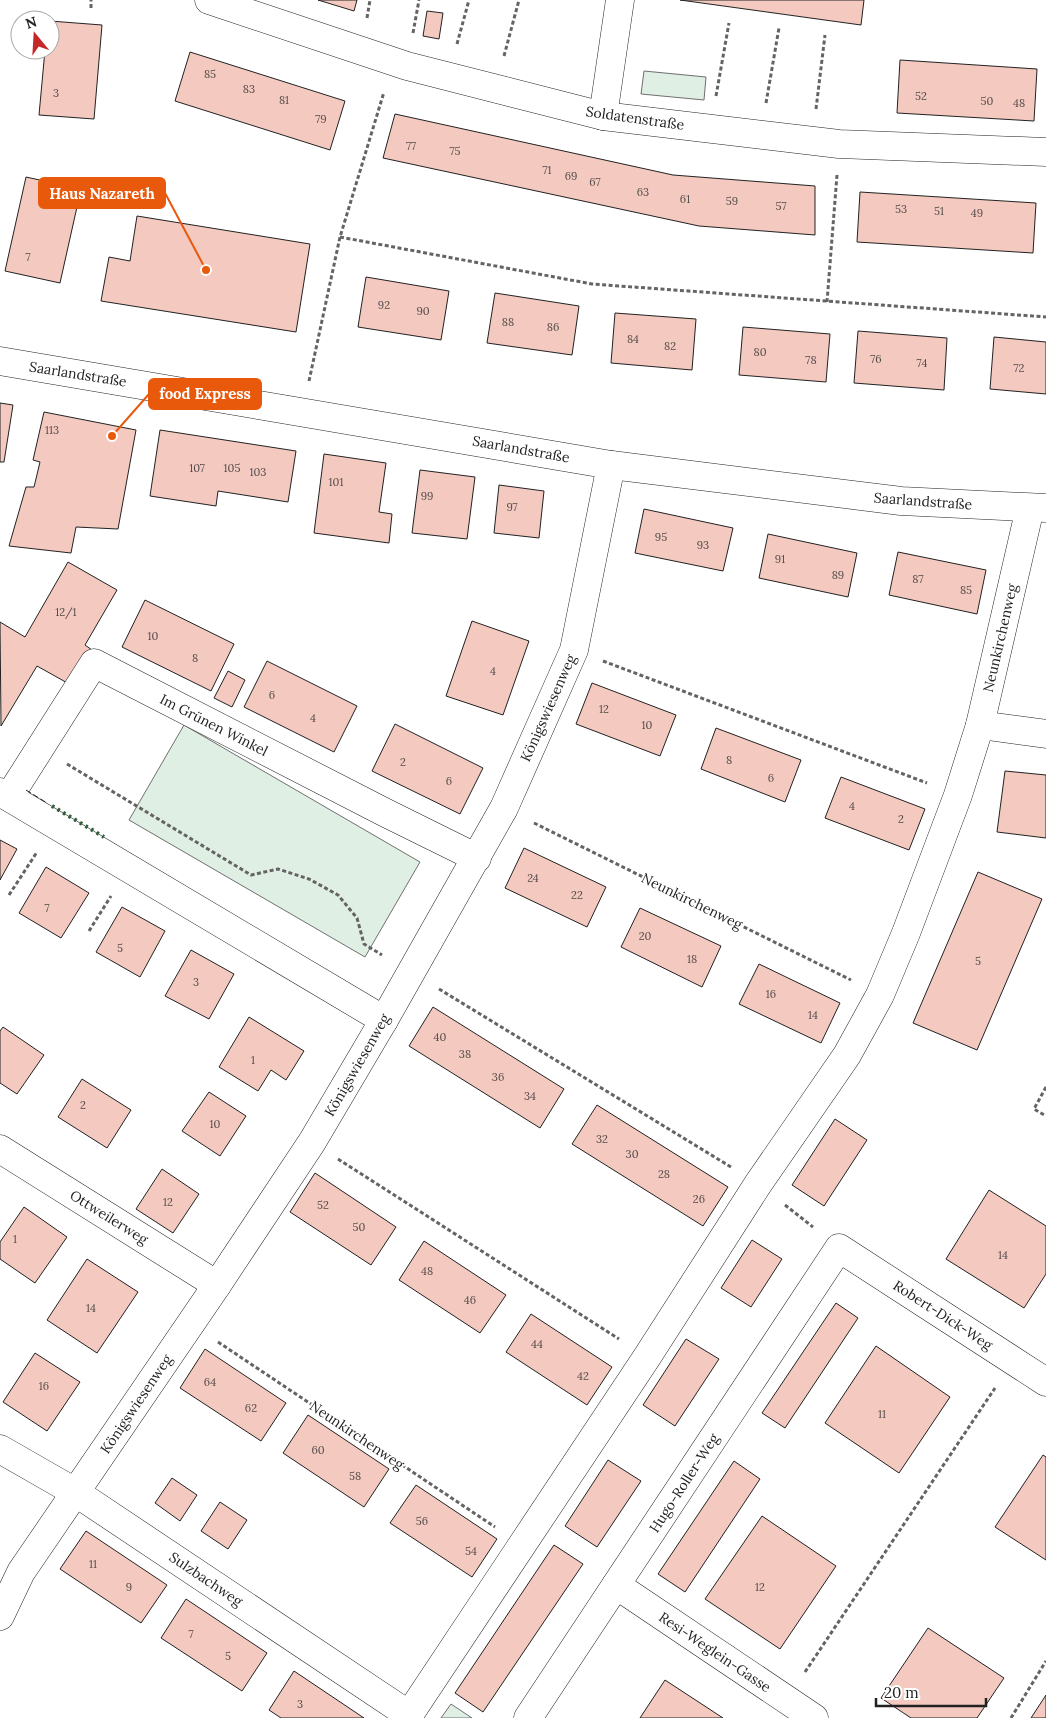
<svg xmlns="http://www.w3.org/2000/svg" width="1046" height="1718" font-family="Lora,serif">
	<rect width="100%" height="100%" fill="#fff"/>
	<g fill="#e0efe3" stroke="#6f6f6f">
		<polygon points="644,71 706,77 704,100 641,94"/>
		<polygon points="184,725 420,862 365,957 129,820"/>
		<polygon points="451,1704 472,1718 441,1718"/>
	</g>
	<g fill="#f3c9c0" stroke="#222">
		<polygon points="318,0 357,0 354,11"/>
		<polygon points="680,0 864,0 861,25"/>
		<polygon points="427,11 443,13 439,39 423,36"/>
		<polygon points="50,21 102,25 94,119 39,115 45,50 50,50"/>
		<polygon points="190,52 345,101 330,150 175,101"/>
		<polygon points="900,60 1037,69 1034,121 897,113"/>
		<polygon points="395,114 673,175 815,186 815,235 699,226 383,158"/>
		<polygon points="26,177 81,189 60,283 5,271"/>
		<polygon points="860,192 1036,203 1033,253 857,242"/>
		<polygon points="137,216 310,244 296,332 101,301 109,257 130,261"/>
		<polygon points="366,277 449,291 441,340 358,327"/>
		<polygon points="495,293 579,306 572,355 487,343"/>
		<polygon points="615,313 696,319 692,370 611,363"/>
		<polygon points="743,327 830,334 826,382 739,375"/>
		<polygon points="858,331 947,338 944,390 854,383"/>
		<polygon points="994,337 1046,342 1046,394 990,389"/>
		<polygon points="0,403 13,405 4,462 0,462"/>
		<polygon points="44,412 136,430 118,529 76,527 71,553 9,546 26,487 34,487 40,462 33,460"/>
		<polygon points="160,430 296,451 288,502 218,491 216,506 150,496"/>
		<polygon points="324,454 386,463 379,512 392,514 389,543 314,533"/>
		<polygon points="420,470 475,477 467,539 412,533"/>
		<polygon points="499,485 544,491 539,538 494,533"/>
		<polygon points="644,509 733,528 723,571 635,553"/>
		<polygon points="768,534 857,553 848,597 759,578"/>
		<polygon points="898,552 986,570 977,614 889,595"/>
		<polygon points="68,562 117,590 85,645 92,650 71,685 37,666 1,726 0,622 25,637"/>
		<polygon points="145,600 234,644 211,691 122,647"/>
		<polygon points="472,621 529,641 503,715 446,696"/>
		<polygon points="267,661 357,706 334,752 244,707"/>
		<polygon points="228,671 245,680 232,707 214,698"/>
		<polygon points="592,683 676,715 660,756 576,724"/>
		<polygon points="395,724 483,768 460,814 372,771"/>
		<polygon points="716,728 801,760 785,802 701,769"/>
		<polygon points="1005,771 1046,775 1046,838 997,832"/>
		<polygon points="841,777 925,809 909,850 825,818"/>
		<polygon points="0,840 17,849 0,880"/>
		<polygon points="524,848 606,887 587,927 505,888"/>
		<polygon points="46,867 89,893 61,938 19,913"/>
		<polygon points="978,872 1042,899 977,1050 913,1023"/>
		<polygon points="122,907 165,931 140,977 96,952"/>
		<polygon points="640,908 721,946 702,987 621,947"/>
		<polygon points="191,950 234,974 209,1019 165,996"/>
		<polygon points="759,964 840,1003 821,1043 739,1004"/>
		<polygon points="433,1007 564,1089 540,1128 409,1046"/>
		<polygon points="249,1017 304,1051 286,1080 271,1070 258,1091 219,1067"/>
		<polygon points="3,1027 44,1055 17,1094 0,1083 0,1031"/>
		<polygon points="82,1079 131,1110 107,1148 58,1117"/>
		<polygon points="209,1092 246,1116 220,1156 182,1131"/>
		<polygon points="597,1105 728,1187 703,1226 572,1144"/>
		<polygon points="835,1119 867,1140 824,1206 792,1185"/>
		<polygon points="162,1169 199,1194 173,1233 136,1209"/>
		<polygon points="315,1173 396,1227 371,1265 290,1212"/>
		<polygon points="989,1190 1046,1226 1046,1274 1024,1308 946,1259"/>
		<polygon points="24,1207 67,1237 35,1283 0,1259 0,1242"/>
		<polygon points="752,1240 782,1259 751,1307 721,1288"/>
		<polygon points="424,1241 506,1295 480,1333 399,1280"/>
		<polygon points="87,1259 138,1292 97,1353 47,1320"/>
		<polygon points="836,1303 858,1318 785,1428 762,1413"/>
		<polygon points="531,1314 612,1367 587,1405 506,1352"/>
		<polygon points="686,1339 719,1359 675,1426 643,1405"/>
		<polygon points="876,1346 950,1397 899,1473 825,1423"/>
		<polygon points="205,1349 286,1403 261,1441 180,1388"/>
		<polygon points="35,1353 80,1382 47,1431 3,1402"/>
		<polygon points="308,1415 389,1469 364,1507 283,1453"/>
		<polygon points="1043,1455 1046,1457 1046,1560 995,1527"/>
		<polygon points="608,1460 641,1481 597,1547 565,1526"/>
		<polygon points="734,1461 760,1479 685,1592 658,1574"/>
		<polygon points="172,1478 197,1495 180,1521 155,1503"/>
		<polygon points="416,1485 497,1539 472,1577 390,1523"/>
		<polygon points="220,1502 247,1520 228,1549 201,1531"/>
		<polygon points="762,1516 836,1566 780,1649 705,1599"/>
		<polygon points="86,1531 167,1585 141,1623 60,1569"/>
		<polygon points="554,1545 583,1564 483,1712 455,1693"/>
		<polygon points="186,1599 267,1653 242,1691 161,1638"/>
		<polygon points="928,1628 1004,1678 977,1718 911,1718 881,1698"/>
		<polygon points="294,1671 364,1718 281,1718 269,1710"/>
		<polygon points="665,1680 723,1718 640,1718"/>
		<polygon points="1046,1695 1046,1718 1031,1718"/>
	</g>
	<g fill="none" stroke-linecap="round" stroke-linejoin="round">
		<defs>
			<g id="street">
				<polyline points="209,0 407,66 603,116 839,144 1046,152"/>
				<polyline points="603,116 620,0"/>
				<polyline points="0,361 611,465 901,501 1046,508"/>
				<polyline points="980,725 1046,734"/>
				<polyline points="0,792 384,1020"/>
				<polyline points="9,797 94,663 386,813 477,858"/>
				<polyline points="0,1149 217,1285"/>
				<polyline points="0,1449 75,1492 409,1715"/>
				<polyline points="616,1585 814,1718"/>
				<polyline points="0,1616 21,1572 217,1285 312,1142 384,1020 504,808 574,650 611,465"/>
				<polyline points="407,1718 647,1357 758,1184 847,1055 880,995 906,933 958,795 980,725 1030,508"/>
				<polyline points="528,1718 839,1248 1046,1382"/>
			</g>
		</defs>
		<use href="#street" stroke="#222" stroke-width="29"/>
		<g stroke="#646464" stroke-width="3" stroke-dasharray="4 2.5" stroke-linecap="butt">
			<polyline points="91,8 91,0"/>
			<polyline points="367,18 370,0"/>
			<polyline points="413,33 419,0"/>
			<polyline points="457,44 469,0"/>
			<polyline points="504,56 519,0"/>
			<polyline points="716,96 729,23"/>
			<polyline points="766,103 779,28"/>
			<polyline points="816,109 825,35"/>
			<polyline points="340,237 592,284 1046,317"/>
			<polyline points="827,302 837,175"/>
			<polyline points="309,381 340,237 384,92"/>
			<polyline points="603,661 927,783"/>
			<polyline points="67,764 251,875 278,869 309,879 338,895 357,918 364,944 382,955"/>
			<polyline points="534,823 851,980"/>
			<polyline points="9,895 37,852"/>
			<polyline points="89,931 111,896"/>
			<polyline points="439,989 731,1167"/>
			<polyline points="1046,1087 1034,1109 1046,1116"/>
			<polyline points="338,1159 619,1339"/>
			<polyline points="785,1205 813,1227"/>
			<polyline points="218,1342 495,1527"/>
			<polyline points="805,1672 995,1388"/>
			<polyline points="1011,1718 1046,1661"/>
		</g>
		<use href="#street" stroke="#fff" stroke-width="28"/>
		<polyline stroke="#2f5e38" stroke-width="4" stroke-dasharray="2.5 4" stroke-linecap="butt" points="52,806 104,837"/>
		<polyline stroke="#222" stroke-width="1" stroke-dasharray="6 2.5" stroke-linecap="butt" points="26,790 47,803"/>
	</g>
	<g text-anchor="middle" stroke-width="4" stroke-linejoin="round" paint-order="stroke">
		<g font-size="11" fill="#564c4a">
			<text x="210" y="78">85</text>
			<text x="249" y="93">83</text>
			<text x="56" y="97">3</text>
			<text x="921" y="100">52</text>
			<text x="284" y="104">81</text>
			<text x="987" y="105">50</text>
			<text x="1019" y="107">48</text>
			<text x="321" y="123">79</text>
			<text x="411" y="150">77</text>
			<text x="455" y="155">75</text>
			<text x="547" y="174">71</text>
			<text x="571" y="180">69</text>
			<text x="595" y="186">67</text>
			<text x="643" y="196">63</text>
			<text x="685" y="203">61</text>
			<text x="732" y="205">59</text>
			<text x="781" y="210">57</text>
			<text x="901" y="213">53</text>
			<text x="939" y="215">51</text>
			<text x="977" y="217">49</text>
			<text x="28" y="261">7</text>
			<text x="384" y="309">92</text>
			<text x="423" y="315">90</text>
			<text x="508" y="326">88</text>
			<text x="553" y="331">86</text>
			<text x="633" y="343">84</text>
			<text x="670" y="350">82</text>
			<text x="760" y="356">80</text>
			<text x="876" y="363">76</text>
			<text x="811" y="364">78</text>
			<text x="922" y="367">74</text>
			<text x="1019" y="372">72</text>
			<text x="52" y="434">113</text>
			<text x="197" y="472">107</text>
			<text x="232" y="472">105</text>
			<text x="258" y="476">103</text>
			<text x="336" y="486">101</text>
			<text x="427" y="500">99</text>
			<text x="512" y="511">97</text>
			<text x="661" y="541">95</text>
			<text x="703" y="549">93</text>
			<text x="780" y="563">91</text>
			<text x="838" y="579">89</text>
			<text x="918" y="583">87</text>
			<text x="966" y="594">85</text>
			<text x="66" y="616">12/1</text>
			<text x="153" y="640">10</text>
			<text x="195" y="662">8</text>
			<text x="493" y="675">4</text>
			<text x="272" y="699">6</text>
			<text x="604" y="713">12</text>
			<text x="313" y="722">4</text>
			<text x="647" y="729">10</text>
			<text x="729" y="764">8</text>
			<text x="403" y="766">2</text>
			<text x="771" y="782">6</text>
			<text x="449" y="785">6</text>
			<text x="852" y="810">4</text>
			<text x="901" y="823">2</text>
			<text x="533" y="882">24</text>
			<text x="577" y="899">22</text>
			<text x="47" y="912">7</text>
			<text x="645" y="940">20</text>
			<text x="120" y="952">5</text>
			<text x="692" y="963">18</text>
			<text x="978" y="965">5</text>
			<text x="196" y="986">3</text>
			<text x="771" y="998">16</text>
			<text x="813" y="1019">14</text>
			<text x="440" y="1041">40</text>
			<text x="465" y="1058">38</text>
			<text x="253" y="1064">1</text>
			<text x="498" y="1081">36</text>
			<text x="530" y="1100">34</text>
			<text x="83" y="1109">2</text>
			<text x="215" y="1128">10</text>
			<text x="602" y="1143">32</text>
			<text x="632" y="1158">30</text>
			<text x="664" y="1178">28</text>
			<text x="699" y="1203">26</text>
			<text x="168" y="1206">12</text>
			<text x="323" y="1209">52</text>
			<text x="359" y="1231">50</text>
			<text x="15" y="1243">1</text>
			<text x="1003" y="1259">14</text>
			<text x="427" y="1275">48</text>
			<text x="470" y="1304">46</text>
			<text x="91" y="1312">14</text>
			<text x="537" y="1348">44</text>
			<text x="583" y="1380">42</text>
			<text x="210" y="1386">64</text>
			<text x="44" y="1390">16</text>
			<text x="251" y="1412">62</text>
			<text x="882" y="1418">11</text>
			<text x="318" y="1454">60</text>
			<text x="355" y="1480">58</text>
			<text x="422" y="1525">56</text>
			<text x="471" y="1555">54</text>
			<text x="93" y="1568">11</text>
			<text x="129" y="1591">9</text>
			<text x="760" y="1591">12</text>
			<text x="191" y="1638">7</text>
			<text x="228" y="1660">5</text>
			<text x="300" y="1708">3</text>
		</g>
		<g font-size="14" fill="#222" stroke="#fff">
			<text transform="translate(635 118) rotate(8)" y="5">Soldatenstraße</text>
			<text transform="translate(78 374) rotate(9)" y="5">Saarlandstraße</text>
			<text transform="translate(521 449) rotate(10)" y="5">Saarlandstraße</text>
			<text transform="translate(923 501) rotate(4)" y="5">Saarlandstraße</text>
			<text transform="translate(1000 638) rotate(-77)" y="5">Neunkirchenweg</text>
			<text transform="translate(548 708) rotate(-66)" y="5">Königswiesenweg</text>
			<text transform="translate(214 725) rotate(27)" y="5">Im Grünen Winkel</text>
			<text transform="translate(692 901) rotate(26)" y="5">Neunkirchenweg</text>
			<text transform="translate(357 1065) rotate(-60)" y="5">Königswiesenweg</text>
			<text transform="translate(109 1217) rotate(32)" y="5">Ottweilerweg</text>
			<text transform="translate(943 1315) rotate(33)" y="5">Robert-Dick-Weg</text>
			<text transform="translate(136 1404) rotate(-56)" y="5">Königswiesenweg</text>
			<text transform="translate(357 1435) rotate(34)" y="5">Neunkirchenweg</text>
			<text transform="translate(684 1483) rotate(-57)" y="5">Hugo-Roller-Weg</text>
			<text transform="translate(206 1579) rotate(34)" y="5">Sulzbachweg</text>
			<text transform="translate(715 1652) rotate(34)" y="5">Resi-Weglein-Gasse</text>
		</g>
	</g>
	<path fill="none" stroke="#e8590c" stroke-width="2" d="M206 270L165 193M112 436L149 394"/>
	<g fill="#e8590c" stroke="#fff" stroke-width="2">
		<circle cx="206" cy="270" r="5"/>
		<circle cx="112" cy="436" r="5"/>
	</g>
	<g fill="#e8590c" stroke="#e8590c" stroke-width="2">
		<rect x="39" y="178" width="126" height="30" rx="5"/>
		<rect x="149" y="379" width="112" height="30" rx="5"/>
	</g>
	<g font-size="15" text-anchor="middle" font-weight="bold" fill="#fff">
		<text x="102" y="199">Haus Nazareth</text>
		<text x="205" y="399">food Express</text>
	</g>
	<g transform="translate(35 35) rotate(342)"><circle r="24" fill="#ffffff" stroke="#a7a7a7"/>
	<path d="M0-4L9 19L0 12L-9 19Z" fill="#c62828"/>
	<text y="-8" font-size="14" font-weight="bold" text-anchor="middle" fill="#222222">N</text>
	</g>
	<path d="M876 1698v8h110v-8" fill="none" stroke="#222222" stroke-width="2.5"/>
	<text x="884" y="1698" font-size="15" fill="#222222" stroke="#ffffff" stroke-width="4" paint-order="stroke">20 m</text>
</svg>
